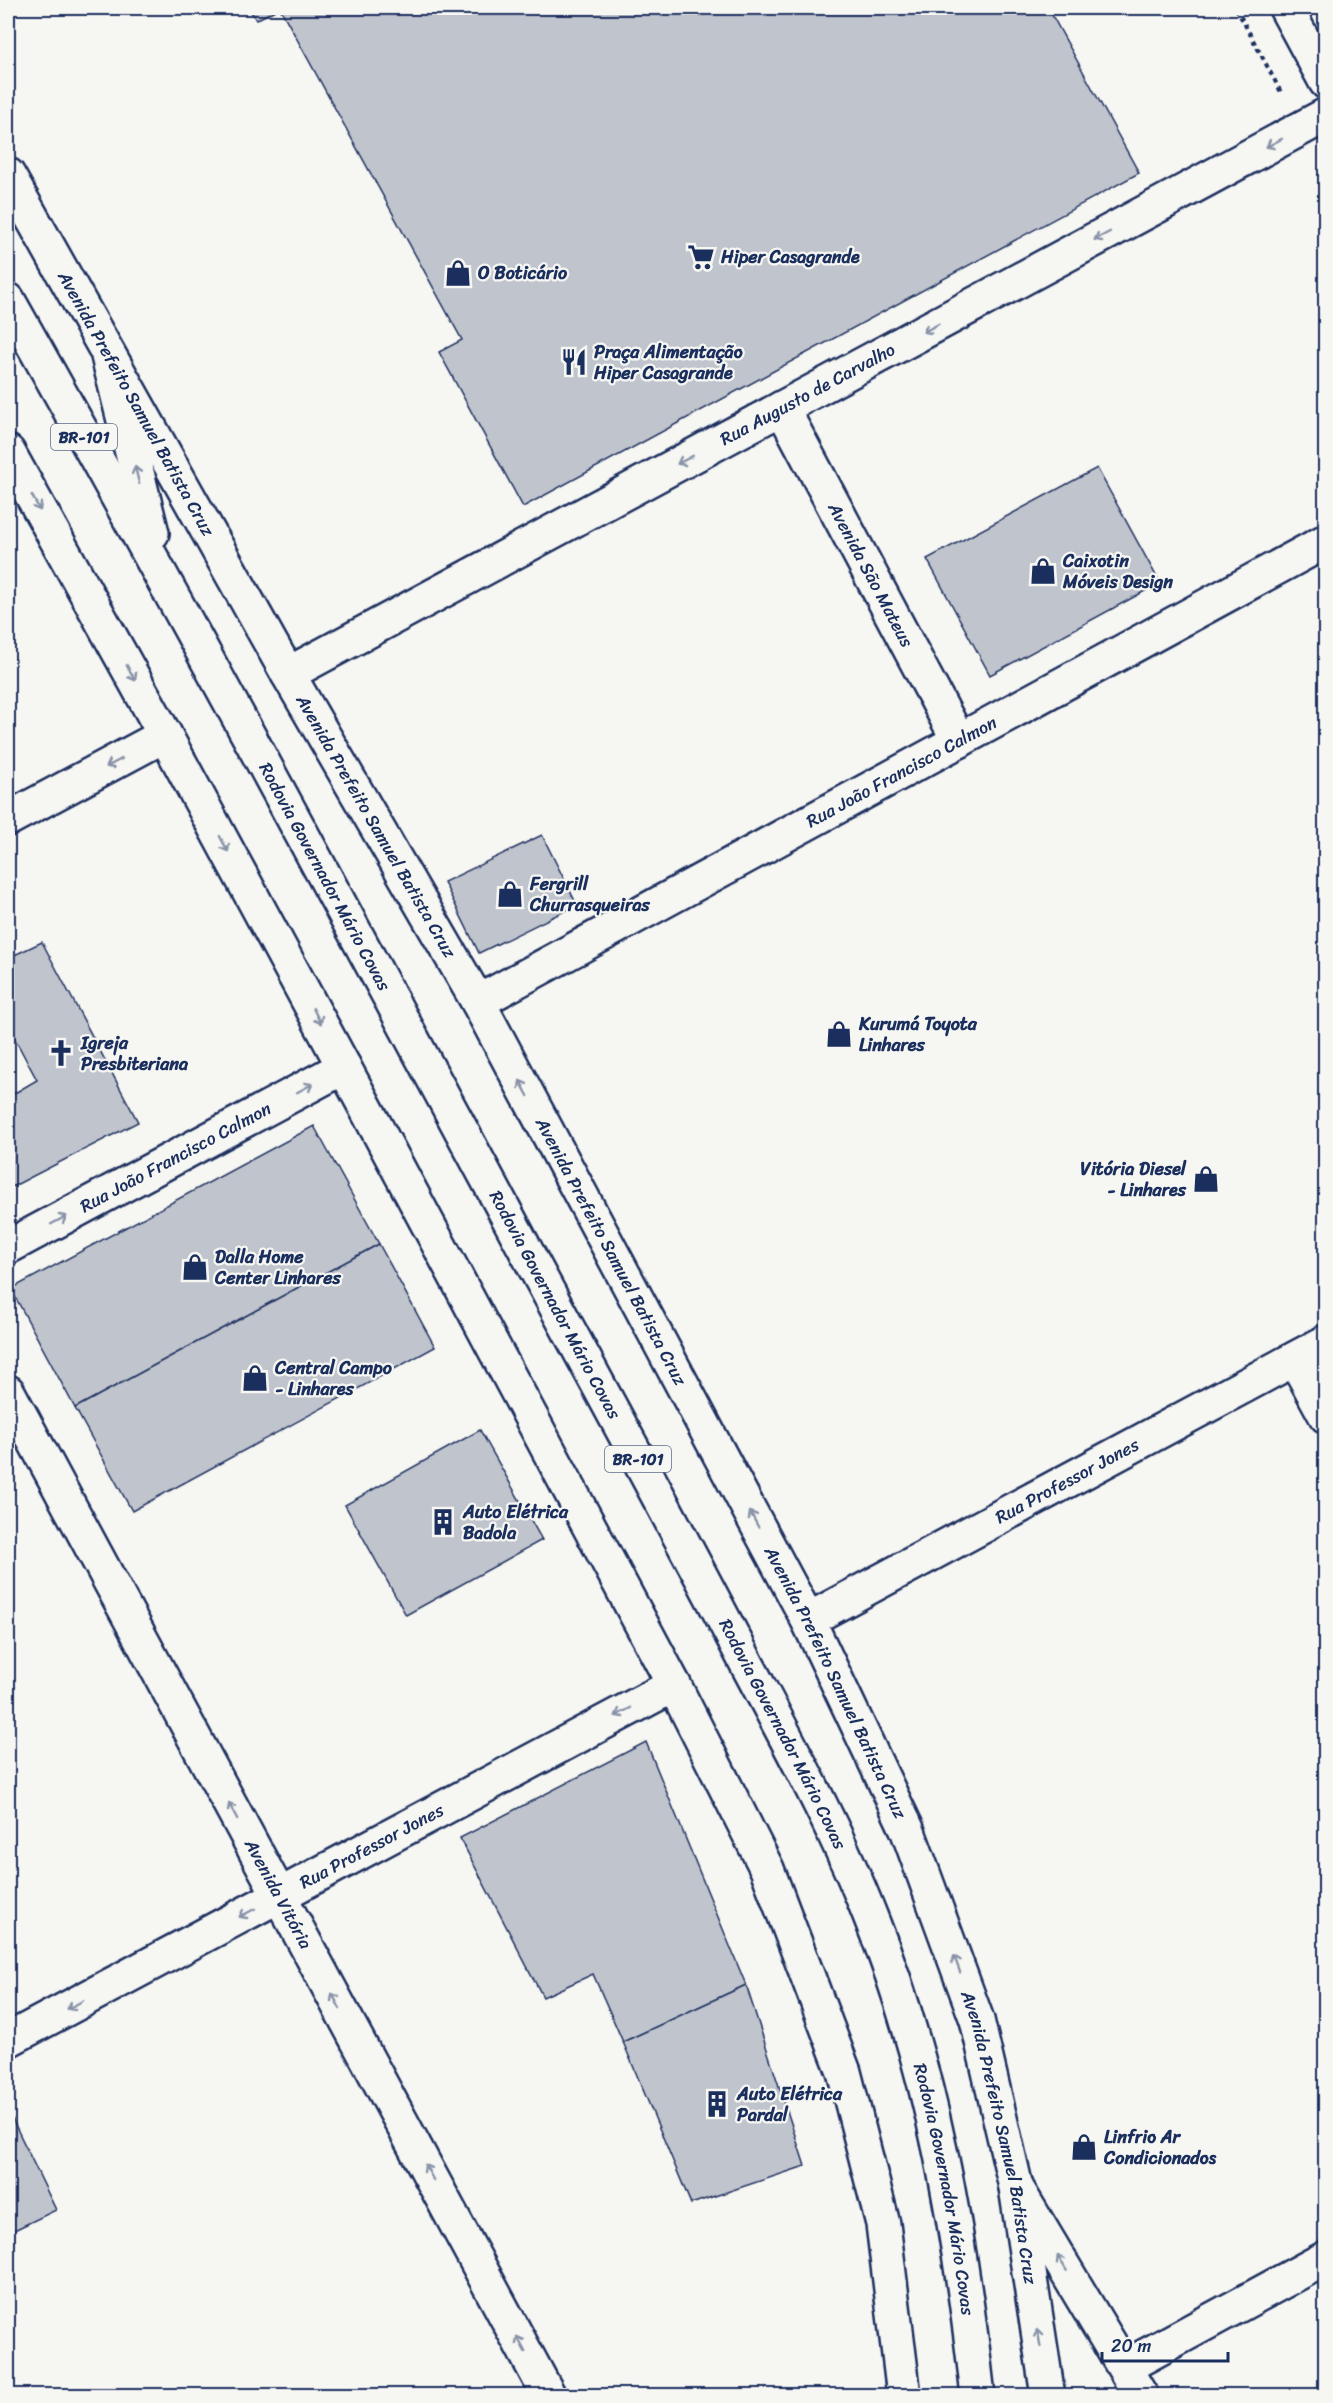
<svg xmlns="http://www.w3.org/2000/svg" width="1333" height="2403" font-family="Sriracha,sans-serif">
	<rect width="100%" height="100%" fill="#f6f6f2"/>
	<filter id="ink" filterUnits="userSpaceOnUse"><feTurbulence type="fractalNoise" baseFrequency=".0167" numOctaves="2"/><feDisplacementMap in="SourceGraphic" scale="12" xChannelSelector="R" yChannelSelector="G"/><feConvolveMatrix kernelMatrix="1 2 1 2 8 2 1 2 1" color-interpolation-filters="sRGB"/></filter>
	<g filter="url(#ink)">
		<g fill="#c0c4cd" stroke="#1b2f5e" stroke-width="1.5">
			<polygon points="249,8 279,8 256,20"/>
			<polygon points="280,8 1048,8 1139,173 523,507 439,352 462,340"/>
			<polygon points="1097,468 1160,583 990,675 927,559"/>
			<polygon points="542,835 577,905 479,953 444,882"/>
			<polygon points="42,942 138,1122 8,1189 8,1097 37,1080 8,1026 8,958"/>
			<polygon points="314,1126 379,1244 75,1408 11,1289"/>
			<polygon points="379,1244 435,1347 132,1511 75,1408"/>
			<polygon points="480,1430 542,1540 406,1615 345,1505"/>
			<polygon points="646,1742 746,1985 623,2042 593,1974 543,1997 460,1838"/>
			<polygon points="746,1985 805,2166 691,2204 623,2042"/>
			<polygon points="8,2110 56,2210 8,2233"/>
			<polygon points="1326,2383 1326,2396 1303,2396"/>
		</g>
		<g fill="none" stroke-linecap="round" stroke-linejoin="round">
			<defs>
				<g id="street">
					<polyline points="1286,8 1326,82"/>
					<path id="s1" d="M 782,408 L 959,741"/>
					<path id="s2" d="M 288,674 L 1326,115"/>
					<polyline points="8,819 165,735"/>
					<path id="s3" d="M 478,1002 L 1326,541"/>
					<path id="s4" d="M 8,1247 L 344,1067"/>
					<polyline points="1295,1359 1326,1416"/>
					<path id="s5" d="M 8,1392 L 549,2396"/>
					<path id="s6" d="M 808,1620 L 1326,1342"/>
					<path id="s7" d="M 8,2040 L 674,1685"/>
					<polyline points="1016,2187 1141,2396"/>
					<polyline points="1125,2367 1326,2258"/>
				</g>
				<g id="primary">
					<path id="s8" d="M 8,175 L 288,674 L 478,1002 L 808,1620 L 907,1829 L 977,2020 L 1016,2187 L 1048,2396"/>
					<polyline points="8,452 165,735 344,1067 674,1685 767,1869 844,2072 883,2224 904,2396"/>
				</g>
				<g id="highway">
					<path id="s9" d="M 8,300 C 182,609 349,921 517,1234 C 594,1378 673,1521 748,1666 C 792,1749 837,1831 871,1918 C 932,2069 960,2234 978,2396"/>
					<polyline points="108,356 152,533"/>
				</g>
			</defs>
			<use href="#street" stroke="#1b2f5e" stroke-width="38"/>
			<use href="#primary" stroke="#1b2f5e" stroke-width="38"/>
			<use href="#highway" stroke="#1b2f5e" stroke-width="38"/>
			<polyline stroke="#1b2f5e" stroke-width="4" stroke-dasharray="4.5 4.5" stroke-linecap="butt" points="1236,8 1282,94"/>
			<use href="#street" stroke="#f6f6f2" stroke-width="33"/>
			<use href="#primary" stroke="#f6f6f2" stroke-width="33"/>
			<use href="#highway" stroke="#f6f6f2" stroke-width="33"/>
		</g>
		<defs><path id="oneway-shaft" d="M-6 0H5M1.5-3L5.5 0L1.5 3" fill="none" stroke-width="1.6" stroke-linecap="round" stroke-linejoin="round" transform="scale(1.5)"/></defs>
		<g stroke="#8892a8">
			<use href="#oneway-shaft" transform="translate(1274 143) rotate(152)"/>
			<use href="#oneway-shaft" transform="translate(1102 236) rotate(152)"/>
			<use href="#oneway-shaft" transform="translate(931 328) rotate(152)"/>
			<use href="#oneway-shaft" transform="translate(685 460) rotate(152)"/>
			<use href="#oneway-shaft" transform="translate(137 475) rotate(-104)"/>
			<use href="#oneway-shaft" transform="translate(36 503) rotate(61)"/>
			<use href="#oneway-shaft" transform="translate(131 673) rotate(61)"/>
			<use href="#oneway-shaft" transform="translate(114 763) rotate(152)"/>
			<use href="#oneway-shaft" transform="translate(224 844) rotate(62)"/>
			<use href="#oneway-shaft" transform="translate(317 1016) rotate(62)"/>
			<use href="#oneway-shaft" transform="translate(305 1088) rotate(-28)"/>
			<use href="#oneway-shaft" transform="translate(524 1088) rotate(-118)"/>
			<use href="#oneway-shaft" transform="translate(59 1220) rotate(-28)"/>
			<use href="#oneway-shaft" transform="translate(754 1519) rotate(-118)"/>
			<use href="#oneway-shaft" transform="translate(623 1712) rotate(152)"/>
			<use href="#oneway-shaft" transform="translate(233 1811) rotate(-118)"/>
			<use href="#oneway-shaft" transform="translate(247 1913) rotate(152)"/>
			<use href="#oneway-shaft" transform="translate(957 1964) rotate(-110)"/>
			<use href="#oneway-shaft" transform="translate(336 2001) rotate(-118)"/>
			<use href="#oneway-shaft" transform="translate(75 2005) rotate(152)"/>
			<use href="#oneway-shaft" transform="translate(429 2172) rotate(-118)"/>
			<use href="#oneway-shaft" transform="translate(1062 2263) rotate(-121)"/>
			<use href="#oneway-shaft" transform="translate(1039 2338) rotate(-99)"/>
			<use href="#oneway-shaft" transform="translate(521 2344) rotate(-118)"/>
		</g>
	</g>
	<defs>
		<symbol id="supermarket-bare" viewBox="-9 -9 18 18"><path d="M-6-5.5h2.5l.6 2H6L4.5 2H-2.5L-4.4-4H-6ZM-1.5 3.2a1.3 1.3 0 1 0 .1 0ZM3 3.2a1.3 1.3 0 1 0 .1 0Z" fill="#1b2f5e" stroke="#f6f6f2" stroke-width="2.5" paint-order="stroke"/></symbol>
		<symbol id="shop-bare" viewBox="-9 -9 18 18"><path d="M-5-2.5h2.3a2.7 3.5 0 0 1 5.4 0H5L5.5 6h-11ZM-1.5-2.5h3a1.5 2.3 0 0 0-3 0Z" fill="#1b2f5e" stroke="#f6f6f2" stroke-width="2.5" paint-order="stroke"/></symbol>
		<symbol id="restaurant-bare" viewBox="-9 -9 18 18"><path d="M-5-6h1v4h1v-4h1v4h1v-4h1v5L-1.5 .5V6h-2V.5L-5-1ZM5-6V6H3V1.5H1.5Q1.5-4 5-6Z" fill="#1b2f5e" stroke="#f6f6f2" stroke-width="2.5" paint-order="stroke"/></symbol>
		<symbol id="church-bare" viewBox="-9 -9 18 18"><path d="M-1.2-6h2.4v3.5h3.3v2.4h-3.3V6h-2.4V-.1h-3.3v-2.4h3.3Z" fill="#1b2f5e" stroke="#f6f6f2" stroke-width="2.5" paint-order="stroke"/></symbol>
		<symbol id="building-bare" viewBox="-9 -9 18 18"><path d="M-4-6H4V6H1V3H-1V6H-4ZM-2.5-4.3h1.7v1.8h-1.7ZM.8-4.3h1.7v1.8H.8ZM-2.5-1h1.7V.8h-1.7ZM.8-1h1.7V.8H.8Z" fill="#1b2f5e" stroke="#f6f6f2" stroke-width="2.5" paint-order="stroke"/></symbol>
	</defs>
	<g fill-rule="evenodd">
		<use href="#supermarket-bare" x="682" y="238" width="38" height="38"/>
		<use href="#shop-bare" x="439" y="254" width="38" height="38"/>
		<use href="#restaurant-bare" x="555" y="343" width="38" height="38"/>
		<use href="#shop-bare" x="1024" y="552" width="38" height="38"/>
		<use href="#shop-bare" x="491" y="875" width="38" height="38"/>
		<use href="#shop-bare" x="820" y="1015" width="38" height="38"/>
		<use href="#church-bare" x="42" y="1034" width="38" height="38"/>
		<use href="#shop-bare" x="1187" y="1160" width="38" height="38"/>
		<use href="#shop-bare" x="176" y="1248" width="38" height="38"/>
		<use href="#shop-bare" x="236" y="1359" width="38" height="38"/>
		<use href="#building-bare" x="424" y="1503" width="38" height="38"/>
		<use href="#building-bare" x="698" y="2085" width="38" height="38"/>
		<use href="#shop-bare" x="1065" y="2128" width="38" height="38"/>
	</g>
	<g text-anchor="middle" stroke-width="4.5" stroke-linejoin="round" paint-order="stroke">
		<g fill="#f6f6f2" stroke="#5d6b8a" stroke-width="1.5">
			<rect x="51" y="424" width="66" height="26" rx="4.5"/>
			<rect x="605" y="1446" width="66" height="26" rx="4.5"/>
		</g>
		<g font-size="16" font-weight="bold" fill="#1b2f5e">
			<text x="84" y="443">BR-101</text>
			<text x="638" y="1465">BR-101</text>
		</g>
		<g font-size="18" font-weight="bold" fill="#1b2f5e" stroke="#f6f6f2" text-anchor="start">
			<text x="721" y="263">Hiper Casagrande</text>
			<text x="478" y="279">O Boticário</text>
			<text x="594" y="358">Praça Alimentação<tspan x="594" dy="21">Hiper Casagrande</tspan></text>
			<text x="1063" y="567">Caixotin<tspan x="1063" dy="21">Móveis Design</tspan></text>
			<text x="530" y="890">Fergrill<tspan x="530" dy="21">Churrasqueiras</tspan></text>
			<text x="859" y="1030">Kurumá Toyota<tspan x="859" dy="21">Linhares</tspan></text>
			<text x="81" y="1049">Igreja<tspan x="81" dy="21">Presbiteriana</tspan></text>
			<text x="1186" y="1175" text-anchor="end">Vitória Diesel<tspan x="1186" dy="21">- Linhares</tspan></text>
			<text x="215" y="1263">Dalla Home<tspan x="215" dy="21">Center Linhares</tspan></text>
			<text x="275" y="1374">Central Campo<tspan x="275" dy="21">- Linhares</tspan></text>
			<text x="463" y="1518">Auto Elétrica<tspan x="463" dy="21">Badola</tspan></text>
			<text x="737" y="2100">Auto Elétrica<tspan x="737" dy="21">Pardal</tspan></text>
			<text x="1104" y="2143">Linfrio Ar<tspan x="1104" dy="21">Condicionados</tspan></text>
		</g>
		<g font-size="18" fill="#1b2f5e" stroke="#f6f6f2">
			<text dy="6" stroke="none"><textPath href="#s2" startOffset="590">Rua Augusto de Carvalho</textPath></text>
			<text dy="6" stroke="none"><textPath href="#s8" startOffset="262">Avenida Prefeito Samuel Batista Cruz</textPath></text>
			<text dy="6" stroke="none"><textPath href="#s1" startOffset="189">Avenida São Mateus</textPath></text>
			<text dy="6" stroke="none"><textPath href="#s3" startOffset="482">Rua João Francisco Calmon</textPath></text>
			<text dy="6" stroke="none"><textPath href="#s8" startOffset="748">Avenida Prefeito Samuel Batista Cruz</textPath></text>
			<text dy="6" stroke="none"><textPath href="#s9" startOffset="658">Rodovia Governador Mário Covas</textPath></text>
			<text dy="6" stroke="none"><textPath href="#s4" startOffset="190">Rua João Francisco Calmon</textPath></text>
			<text dy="6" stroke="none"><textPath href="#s8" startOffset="1234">Avenida Prefeito Samuel Batista Cruz</textPath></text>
			<text dy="6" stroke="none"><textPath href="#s9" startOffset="1144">Rodovia Governador Mário Covas</textPath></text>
			<text dy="6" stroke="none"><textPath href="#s6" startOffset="294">Rua Professor Jones</textPath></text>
			<text dy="6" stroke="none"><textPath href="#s8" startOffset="1720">Avenida Prefeito Samuel Batista Cruz</textPath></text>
			<text dy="6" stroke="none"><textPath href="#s9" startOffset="1630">Rodovia Governador Mário Covas</textPath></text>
			<text dy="6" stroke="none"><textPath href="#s7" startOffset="412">Rua Professor Jones</textPath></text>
			<text dy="6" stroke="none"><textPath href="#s5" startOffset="570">Avenida Vitória</textPath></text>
			<text dy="6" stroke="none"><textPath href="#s8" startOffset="2206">Avenida Prefeito Samuel Batista Cruz</textPath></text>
			<text dy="6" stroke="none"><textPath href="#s9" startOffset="2116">Rodovia Governador Mário Covas</textPath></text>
		</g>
	</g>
	<rect width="1333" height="2403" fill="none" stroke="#f6f6f2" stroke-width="30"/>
	<rect x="15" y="15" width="1303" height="2373" fill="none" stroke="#1b2f5e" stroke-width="2" filter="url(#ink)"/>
	<path d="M1102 2352v9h126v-9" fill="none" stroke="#1b2f5e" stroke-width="3"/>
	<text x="1111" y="2352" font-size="18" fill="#1b2f5e" stroke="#f6f6f2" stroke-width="4.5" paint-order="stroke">20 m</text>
</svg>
